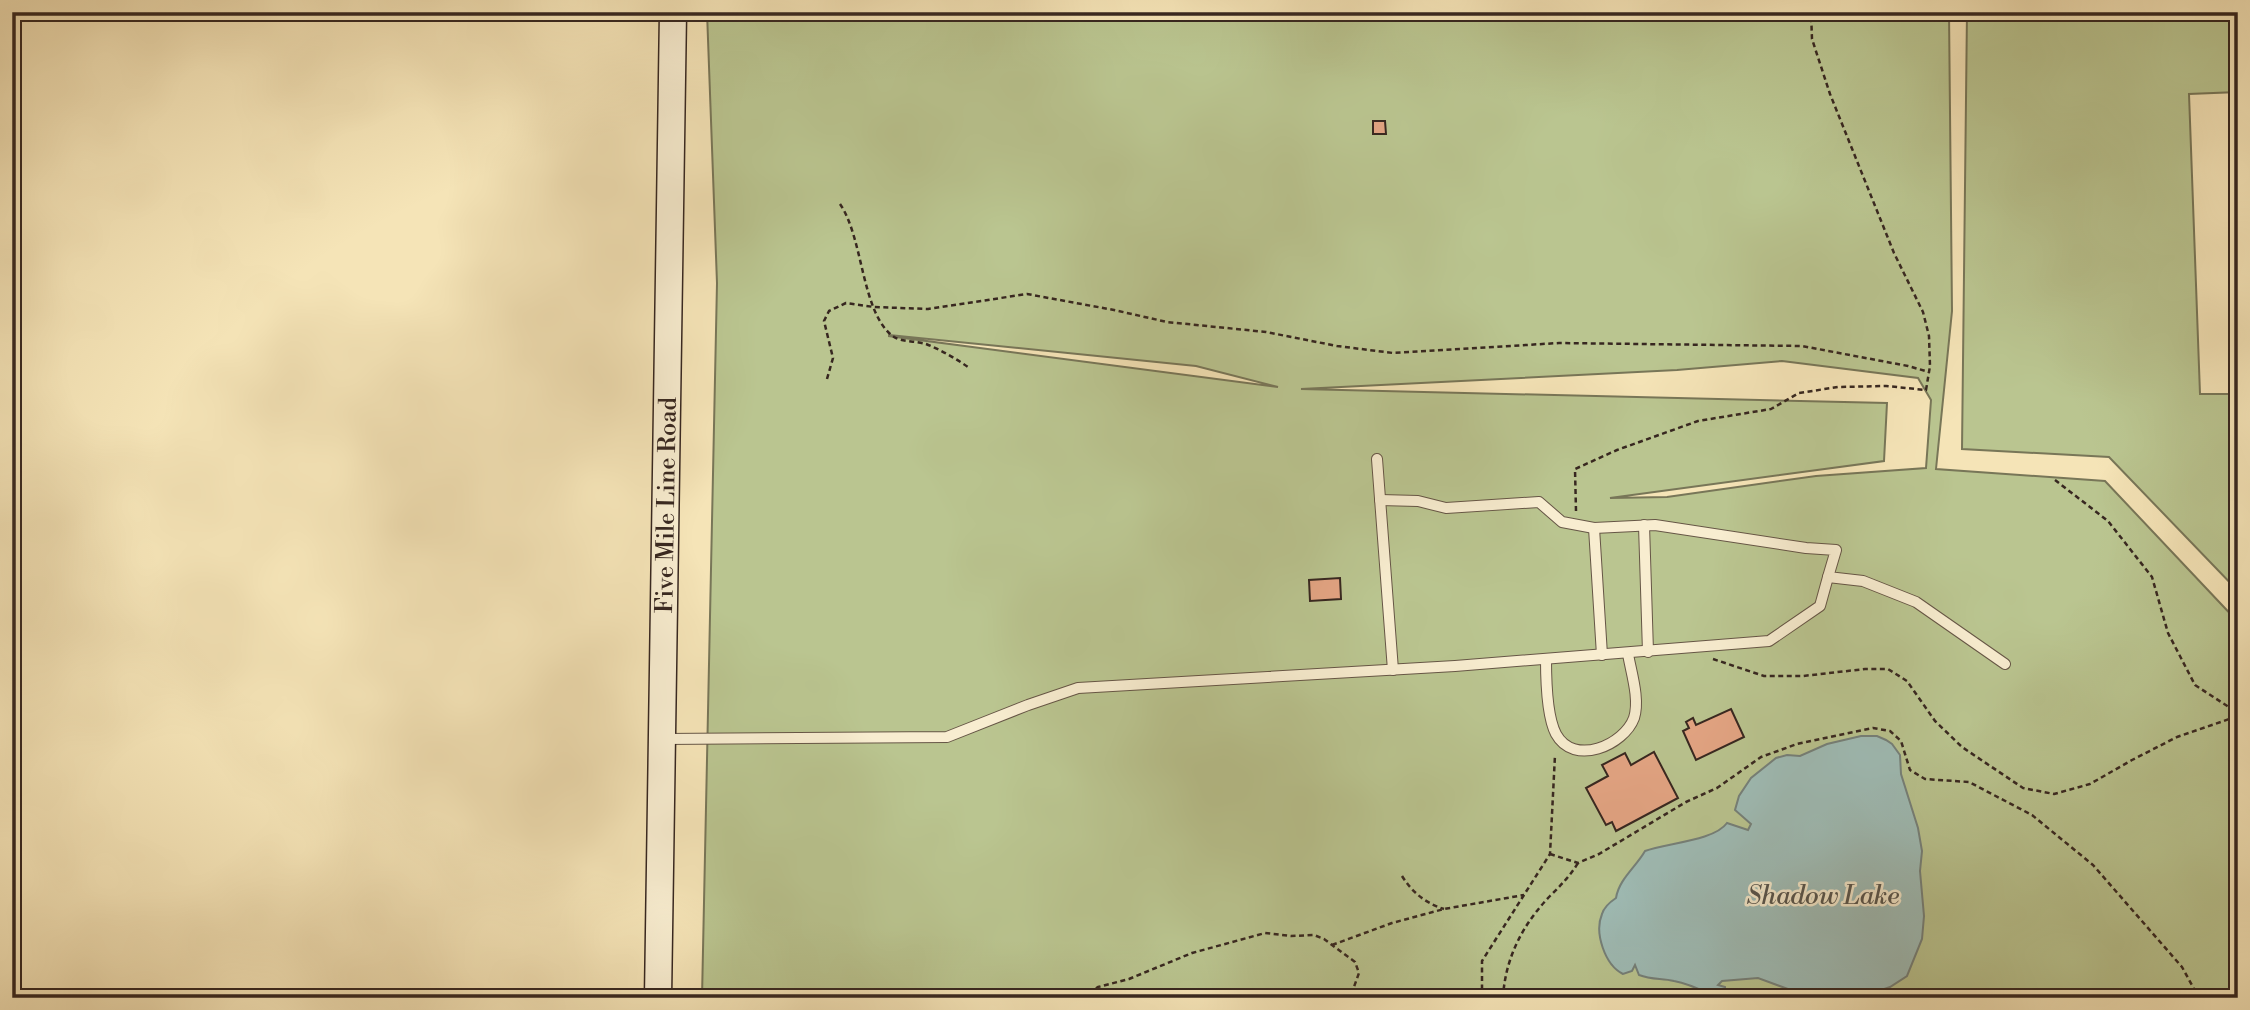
<svg xmlns="http://www.w3.org/2000/svg" width="2250" height="1010" font-family="'Libre Bodoni',serif">
	<rect width="100%" height="100%" fill="#f5e4b7"/>
	<filter id="stains"><feTurbulence type="fractalNoise" baseFrequency=".00286" numOctaves="4"/><feColorMatrix values="0 0 0 0 .2 0 0 0 0 .09 0 0 0 0 .02 0 0 0 .5 -.17"/></filter>
	<radialGradient id="worn" r=".72"><stop offset=".6" stop-color="#630" stop-opacity="0"/><stop offset="1" stop-color="#630" stop-opacity=".3"/></radialGradient>
	<g fill="#bac590" stroke="#787658" stroke-width="2" fill-rule="evenodd">
		<path d="M 707,12 L 1949,12 L 1952,311 L 1936,469 L 2105,481 L 2238,622 L 2238,998 L 702,998 L 717,283 ZM 889,335 L 1196,366 L 1278,387 L 889,336 ZM 1782,361 L 1918,378 L 1931,400 L 1926,468 L 1816,476 L 1667,497 L 1610,498 L 1884,461 L 1887,403 L 1301,389 L 1677,370 Z"/>
		<polygon points="1967,12 2238,12 2238,92 2189,94 2200,394 2238,394 2238,591 2109,457 1962,449"/>
	</g>
	<path fill="#9fbdb7" stroke="#75817b" stroke-width="2" d="M 1861,736 L 1877,736 L 1886,740 L 1892,744 L 1900,755 L 1901,774 L 1918,828 L 1922,851 L 1920,871 L 1924,916 L 1922,939 L 1907,976 L 1890,987 L 1870,994 L 1848,994 L 1796,992 L 1758,978 L 1722,981 L 1718,985 L 1725,987 L 1725,994 L 1718,998 C 1703,991 1691,984 1674,981 C 1662,978 1652,980 1639,975 L 1635,965 L 1632,971 L 1623,974 C 1605,965 1594,933 1602,914 C 1604,907 1610,902 1616,898 C 1619,879 1636,867 1645,851 C 1666,843 1714,841 1727,823 L 1748,830 L 1751,824 L 1735,810 L 1739,796 L 1751,778 L 1776,758 L 1787,755 L 1800,756 L 1827,744 Z"/>
	<g fill="#e4a584" stroke="#372720" stroke-width="2">
		<polygon points="1373,121 1385,121 1386,134 1373,134"/>
		<polygon points="1340,578 1341,599 1310,601 1309,580"/>
		<polygon points="1731,709 1744,737 1696,760 1683,731 1689,728 1686,722 1693,718 1696,725"/>
		<polygon points="1654,752 1678,798 1616,831 1612,822 1606,825 1586,788 1608,776 1602,765 1625,753 1631,765"/>
	</g>
	<g fill="none" stroke-linecap="round" stroke-linejoin="round">
		<defs>
			<g id="service">
				<polyline points="1377,459 1393,670"/>
				<polyline points="1380,500 1418,501 1446,508 1539,502 1562,522 1594,528 1655,525 1806,548 1836,550 1828,577 1863,581 1916,602 2005,664"/>
				<polyline points="1644,525 1648,652"/>
				<polyline points="1594,528 1602,655"/>
				<path d="M 1546,659 C 1546,679 1547,717 1556,734 C 1574,767 1624,745 1634,718 C 1640,699 1631,672 1628,654"/>
				<polyline points="664,739 947,737 1028,705 1078,688 1455,666 1769,641 1820,606 1828,577"/>
			</g>
			<polyline id="secondary" points="658,998 673,12"/>
		</defs>
		<use href="#service" stroke="#665646" stroke-width="12"/>
		<use href="#secondary" stroke="#372720" stroke-width="29"/>
		<g stroke="#372720" stroke-width="2.5" stroke-dasharray="5 3.5" stroke-linecap="butt">
			<path d="M 840,204 C 864,239 861,314 894,337 C 902,342 916,341 926,344 C 941,350 955,358 968,367"/>
			<polyline points="827,379 833,358 824,321 829,311 846,303 874,307 928,309 1027,294 1114,310 1167,322 1266,332 1337,346 1393,353 1559,343 1802,346 1908,366 1929,372"/>
			<polyline points="2055,480 2108,521 2152,577 2168,633 2195,685 2238,713"/>
			<polyline points="1576,511 1575,469 1617,450 1698,421 1771,409 1799,393 1838,387 1886,386 1926,390 1930,366 1929,336 1923,312 1894,253 1830,94 1812,39 1811,12"/>
			<polyline points="1713,659 1764,676 1803,676 1865,669 1888,669 1907,681 1935,721 1962,747 2023,788 2054,794 2090,784 2132,760 2177,737 2238,716"/>
			<polyline points="1550,854 1578,863 1599,854 1686,802 1717,788 1761,757 1797,744 1873,728 1890,731 1901,741 1910,770 1925,779 1969,782 2032,815 2093,865 2182,967 2199,998"/>
			<path d="M 1402,876 C 1412,892 1425,903 1444,909"/>
			<polyline points="1332,945 1392,923 1444,909 1524,895"/>
			<polyline points="1082,998 1098,987 1129,979 1192,953 1265,933 1291,936 1314,935 1324,939 1355,962 1359,973 1350,998"/>
			<polyline points="1482,998 1482,961 1550,854 1555,755"/>
			<path d="M 1503,998 C 1505,958 1523,924 1550,896 C 1561,885 1570,876 1578,863"/>
		</g>
		<use href="#service" stroke="#f8edd0" stroke-width="10"/>
		<use href="#secondary" stroke="#f8edd0" stroke-width="26"/>
	</g>
	<g text-anchor="middle" stroke-width="5" stroke-linejoin="round" paint-order="stroke">
		<g font-size="24" fill="#372720" stroke="#f8edd0">
			<text transform="translate(666 505) rotate(-89)" y="8">Five Mile Line Road</text>
		</g>
		<g font-size="26" font-style="italic" fill="#56544d" stroke="#f8edd0">
			<text x="1823" y="904">Shadow Lake</text>
		</g>
	</g>
	<rect width="2250" height="1010" fill="none" stroke="#f5e4b7" stroke-width="42"/>
	<rect x="14" y="14" width="2222" height="982" fill="none" stroke="#372720" stroke-width="3.5"/>
	<rect x="21" y="21" width="2208" height="968" fill="none" stroke="#372720" stroke-width="2"/>
	<rect width="100%" height="100%" filter="url(#stains)"/>
	<rect width="100%" height="100%" fill="url(#worn)"/>
</svg>
